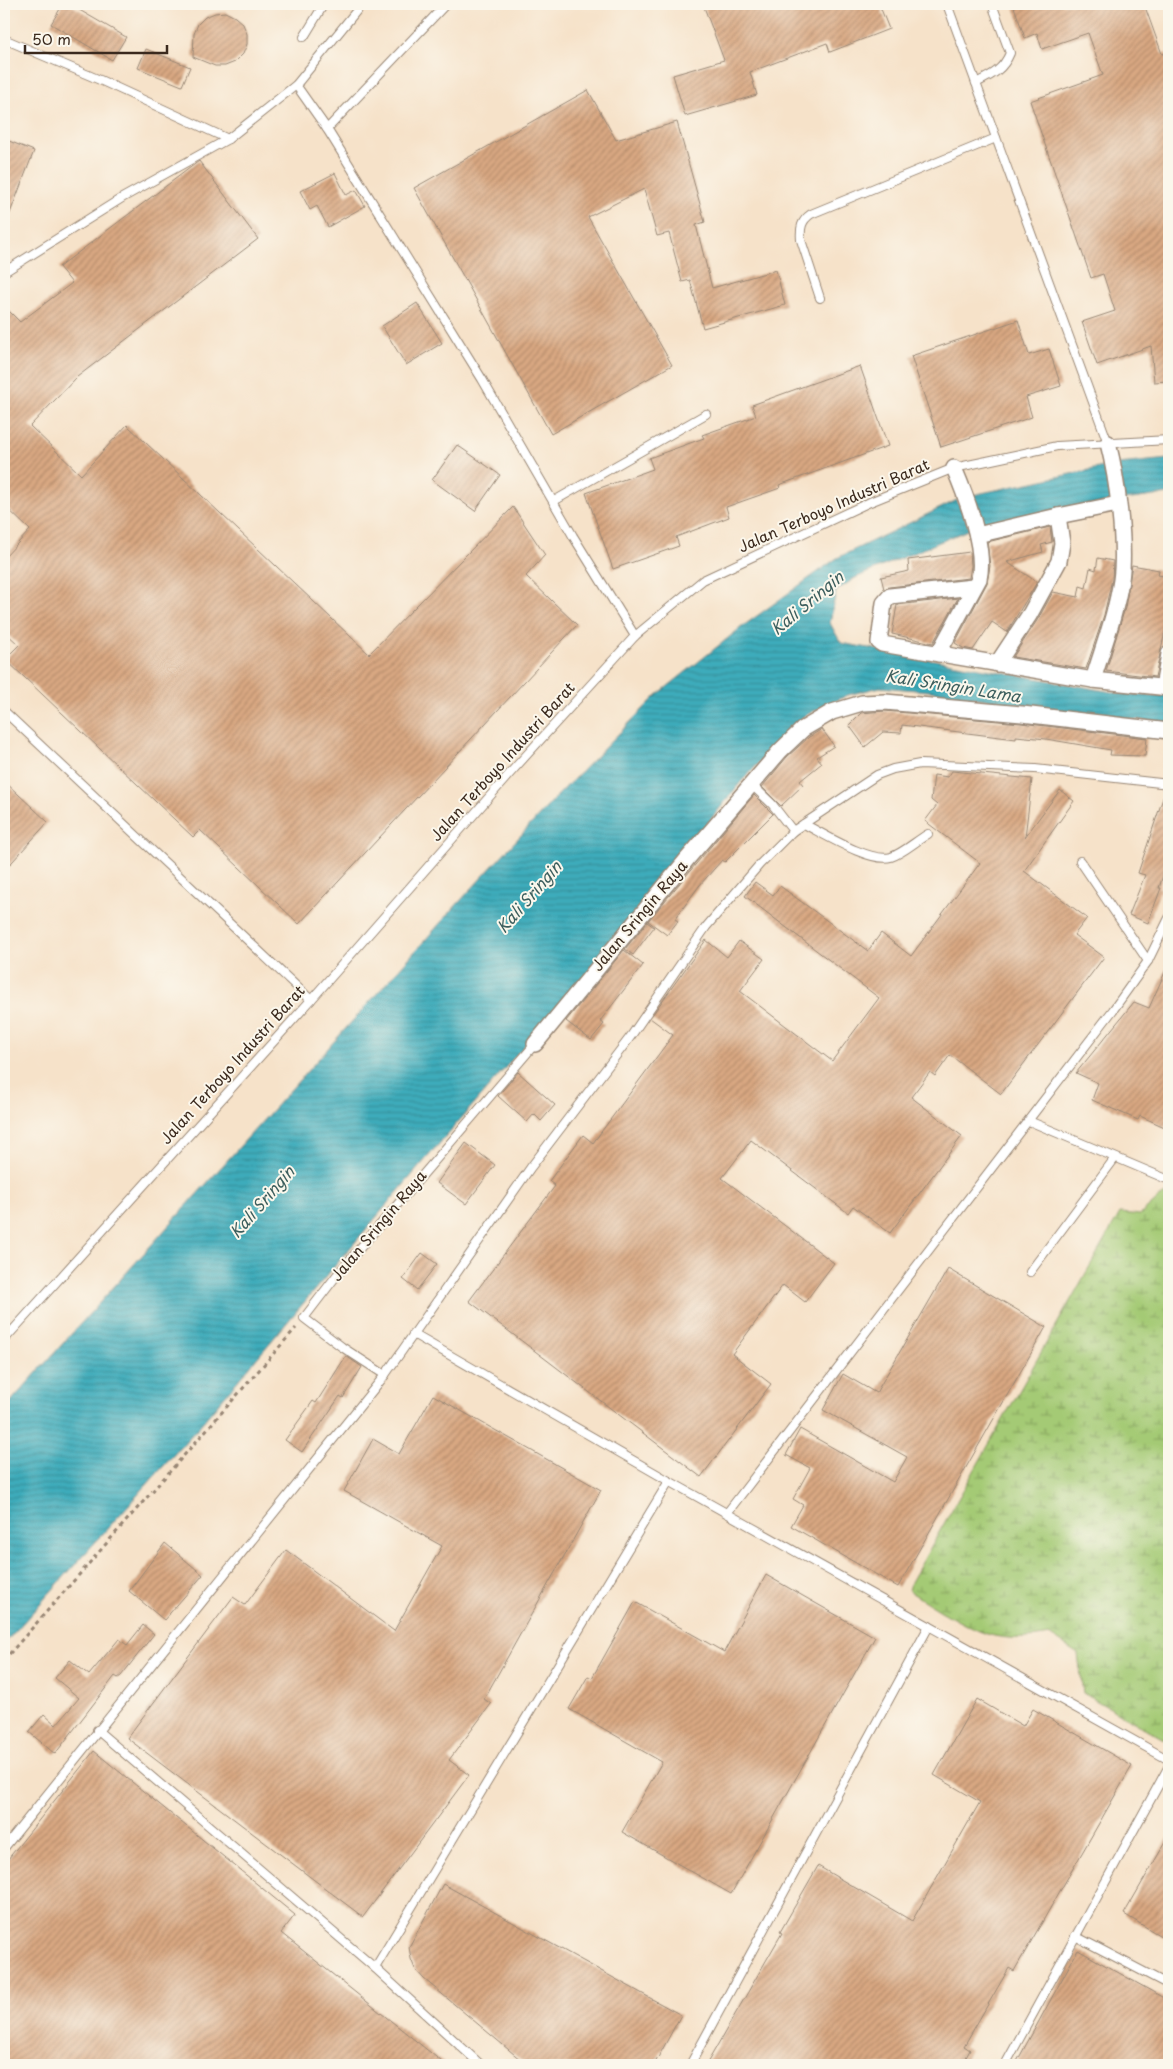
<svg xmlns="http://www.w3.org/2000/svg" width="1173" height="2069" font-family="'Playpen Sans',sans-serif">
	<defs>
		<pattern id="wetland-marsh" width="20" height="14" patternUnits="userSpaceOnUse" patternTransform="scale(1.25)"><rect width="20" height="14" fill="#a4ca75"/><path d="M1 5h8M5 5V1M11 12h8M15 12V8" fill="none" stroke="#87a45f"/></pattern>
		<pattern id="water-rules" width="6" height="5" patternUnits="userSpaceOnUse" patternTransform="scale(1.25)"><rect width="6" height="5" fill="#3eacbb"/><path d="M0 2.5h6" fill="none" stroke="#358c97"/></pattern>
		<pattern id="building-hatch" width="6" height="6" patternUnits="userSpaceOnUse" patternTransform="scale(1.25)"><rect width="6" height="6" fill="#d9a882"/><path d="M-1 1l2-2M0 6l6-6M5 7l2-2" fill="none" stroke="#b1896a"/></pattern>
	</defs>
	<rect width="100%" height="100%" fill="#fbf7ec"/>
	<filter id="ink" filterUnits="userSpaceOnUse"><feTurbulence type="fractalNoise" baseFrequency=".02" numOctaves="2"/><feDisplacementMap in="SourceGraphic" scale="10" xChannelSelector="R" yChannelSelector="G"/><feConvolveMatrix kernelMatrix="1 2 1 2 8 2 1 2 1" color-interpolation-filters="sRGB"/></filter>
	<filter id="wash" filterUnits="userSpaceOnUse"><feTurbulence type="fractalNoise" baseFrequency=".0096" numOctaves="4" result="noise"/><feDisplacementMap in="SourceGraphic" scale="20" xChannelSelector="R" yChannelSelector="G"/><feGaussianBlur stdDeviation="1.12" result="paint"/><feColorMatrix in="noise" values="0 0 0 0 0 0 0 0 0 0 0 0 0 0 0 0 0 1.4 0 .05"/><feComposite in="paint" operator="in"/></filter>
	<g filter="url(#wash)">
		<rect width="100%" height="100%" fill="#f6e2c9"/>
		<path fill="url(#wetland-marsh)" stroke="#707a4a" d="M 1167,1193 L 1169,1194 L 1169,1742 L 1083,1693 L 1078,1654 L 1049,1635 C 1031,1639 1005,1640 987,1634 C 963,1626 931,1605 909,1591 L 911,1582 L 1120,1213 L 1140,1215 L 1159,1198 Z"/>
		<g fill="url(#water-rules)" stroke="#3c6b6c">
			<polygon points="1169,459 1169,494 1124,500 1118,464"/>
			<polygon points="1108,466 1112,502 1068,508 978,527 968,496"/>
			<polygon points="957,500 970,529 855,578 836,591 830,623 841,643 1123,694 1169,696 1169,723 1090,715 929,691 880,687 848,695 804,716 741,782 586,975 413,1174 196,1430 4,1644 4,1409 461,900 558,795 657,695 743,626 837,558"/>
		</g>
		<g id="blocks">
			<g fill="url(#building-hatch)">
				<polygon points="63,4 69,4 126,37 112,60 51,24"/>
				<polygon points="713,4 879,4 889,29 830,52 827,43 750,72 757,95 685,116 673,75 724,60 704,7"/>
				<polygon points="1013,4 1144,4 1162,54 1166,53 1169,61 1169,381 1154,382 1151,346 1097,365 1082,322 1115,311 1103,274 1091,278 1030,101 1103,75 1088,33 1042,49 1037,33 1025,38"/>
				<polygon points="225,12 235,17 243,24 247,34 247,44 243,54 235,62 225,66 215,66 193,57 194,34 198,24 205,17 215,13"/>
				<polygon points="146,49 190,67 182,86 138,68"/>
				<polygon points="588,90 616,140 677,122 705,222 696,225 712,288 776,270 785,305 703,328 690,280 682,282 669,233 657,236 644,189 588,217 672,365 551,434 414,188"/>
				<polygon points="4,139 34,151 5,226 4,226"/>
				<polygon points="199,161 258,239 77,377 30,426 81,475 127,425 369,654 513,507 545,555 526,576 577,625 299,924 200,830 193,837 5,659 19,645 4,631 4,558 30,530 4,505 4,306 20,322 72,283 59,267"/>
				<polygon points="335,173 346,195 356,190 365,206 328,227 317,206 310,210 300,191"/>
				<polygon points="417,303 442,343 406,365 382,326"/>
				<polygon points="1018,320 1029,355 1049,349 1061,386 1026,397 1032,417 941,447 911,356"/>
				<polygon points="860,366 888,446 779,485 780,488 726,507 729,517 676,537 679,546 613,569 586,493 653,469 649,458 704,438 702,435 756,416 752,405"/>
				<polygon points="457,445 500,475 475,511 432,480"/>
				<polygon points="1050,527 1052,542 1041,545 1043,552 1007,562 1037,582 1007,632 992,622 973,650 963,648 955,643 987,583 990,566 987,542"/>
				<polygon points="970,552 971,566 969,578 889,587 884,589 881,577 909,571 908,560"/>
				<polygon points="1098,558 1113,561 1112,579 1104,615 1086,669 1013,657 1038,619 1053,592 1078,597 1080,586 1086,588 1090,568 1096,570"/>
				<polygon points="1132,565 1159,570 1158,575 1169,577 1169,613 1155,677 1106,671 1125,608"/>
				<polygon points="958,598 933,643 892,634 897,605"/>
				<polygon points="885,711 1021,723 1147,738 1145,756 1110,755 1111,750 1046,739 1016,736 1016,739 902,725 901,733 883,732 865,747 849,725 861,713"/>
				<polygon points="822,729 834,746 817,757 822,763 800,781 803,785 781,806 762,787 787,757 809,737"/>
				<polygon points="952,771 1032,779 1025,837 1060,790 1074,801 1024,871 1087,918 1074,935 1104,957 1001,1094 950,1055 935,1076 930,1072 911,1097 962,1136 890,1233 853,1206 848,1213 751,1140 722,1178 834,1263 805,1302 783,1285 732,1354 771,1384 701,1477 469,1301 555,1186 549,1181 583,1135 593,1143 673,1035 650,1018 706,940 727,957 739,941 764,959 740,991 832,1061 879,998 745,896 755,882 773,895 780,886 868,951 881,933 911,956 980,863 925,821 937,805 931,800 934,775 948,777"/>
				<polygon points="4,781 48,822 4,871"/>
				<polygon points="1166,789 1169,790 1169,856 1159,888 1161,888 1148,923 1129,915 1145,875 1138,873"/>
				<polygon points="754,795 773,814 725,862 722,860 699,886 675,919 678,921 667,935 648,921"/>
				<polygon points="647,922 654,927 633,955 625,949"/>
				<polygon points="624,950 643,965 600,1021 604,1024 591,1040 566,1021"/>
				<polygon points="1169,963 1169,1129 1140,1116 1138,1120 1092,1100 1098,1083 1076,1073 1134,1002 1149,1008"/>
				<polygon points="518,1072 555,1105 541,1121 534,1114 527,1122 498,1096"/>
				<polygon points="466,1143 495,1165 466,1204 437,1183"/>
				<polygon points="422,1253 437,1264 417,1290 403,1279"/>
				<polygon points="948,1269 1046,1327 898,1587 791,1526 803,1505 793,1499 810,1468 786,1455 800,1429 893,1482 907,1457 823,1410 843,1374 876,1393"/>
				<polygon points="346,1356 362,1367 343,1398 340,1396 302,1452 285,1440 313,1401 316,1403"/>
				<polygon points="433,1395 601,1490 484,1699 491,1704 449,1760 469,1775 363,1917 127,1738 233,1597 245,1605 286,1550 394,1631 442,1546 344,1491 373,1439 399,1454"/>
				<polygon points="165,1543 203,1575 164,1620 129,1591"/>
				<polygon points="766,1575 875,1637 731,1894 622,1832 662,1762 569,1709 588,1676 592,1678 635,1602 724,1652"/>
				<polygon points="143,1625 154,1634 121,1676 118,1678 115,1676 55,1754 29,1732 44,1714 56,1725 79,1698 55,1678 70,1660 89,1675 119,1639 127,1645"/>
				<polygon points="977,1699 1023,1726 1033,1709 1132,1766 1014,1971 1009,1968 964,2046 970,2050 962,2065 706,2065 782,1933 780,1932 818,1866 912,1921 980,1802 934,1775"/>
				<polygon points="94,1751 295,1915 281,1933 446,2065 4,2065 4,1864"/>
				<polygon points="1169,1836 1169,1941 1124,1914"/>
				<polygon points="443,1884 681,2015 654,2065 527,2065 424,1979 415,1969 411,1959 409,1947"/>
				<polygon points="1078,1950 1169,2001 1169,2065 1015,2065"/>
			</g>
		</g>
	</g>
	<g filter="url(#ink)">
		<use href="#blocks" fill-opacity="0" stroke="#988674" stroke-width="1"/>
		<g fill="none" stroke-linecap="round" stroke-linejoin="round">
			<defs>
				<g id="lane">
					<polyline points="947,4 1108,443"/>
					<polyline points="304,37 324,4"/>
					<polyline points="4,39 100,80 228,139"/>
					<path d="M 976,83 C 992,75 1003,70 1010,53 L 992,4"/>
					<polyline points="296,85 327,129 482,379 573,536 635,636"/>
					<polyline points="327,129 446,4"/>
					<polyline points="4,272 122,198 228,139 296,85 362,4"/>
					<path d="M 820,298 L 801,240 C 800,228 801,221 811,214 L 996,138"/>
					<polyline points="554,501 706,414"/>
					<polyline points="4,711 311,1000"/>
					<path d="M 804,824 C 824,834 870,863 891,857 C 903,853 916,841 928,834"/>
					<polyline points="793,831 877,775 893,769 920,764 1035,769 1169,784"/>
					<polyline points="1080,861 1148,961"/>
					<polyline points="1029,1121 1169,1180"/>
					<polyline points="1030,1272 1115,1158"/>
					<polyline points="413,1334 669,1481 1169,1760"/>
					<polyline points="4,1340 311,1000 512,771 635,636 703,580 870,502 954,468 1057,446 1169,440"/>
					<polyline points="385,1375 342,1347 304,1318 337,1275 535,1044"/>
					<polyline points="727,1513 1113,1010 1148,961 1169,918"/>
					<polyline points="97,1730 375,1968 481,2065"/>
					<polyline points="4,1848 385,1375 531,1167 631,1036 706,927 760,864 793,831 772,804 752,785"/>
					<polyline points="1075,1936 1169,1985"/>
					<polyline points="375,1968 669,1481"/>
					<polyline points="690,2065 929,1626"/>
					<polyline points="1005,2065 1169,1766"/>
				</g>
				<g id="street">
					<polyline points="977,535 1058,516 1118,504"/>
					<polyline points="973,587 890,596 884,603 879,642 882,644 1093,680 1169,688"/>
					<path d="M 938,654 L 979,579 C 986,549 966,496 954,468"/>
					<polyline points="997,664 1030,614 1059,561 1062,543 1058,516"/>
					<path d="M 1093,680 C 1103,647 1116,614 1121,580 C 1126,544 1117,478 1108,443"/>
					<polyline points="1163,687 1169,654"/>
					<polyline points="535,1044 688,858 780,751 803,729 832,712 862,703 885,702 1022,714 1169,731"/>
				</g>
			</defs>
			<use href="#lane" stroke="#988674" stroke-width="10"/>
			<use href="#street" stroke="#988674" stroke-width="18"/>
			<polyline stroke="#988674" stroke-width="3" stroke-dasharray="4 4" stroke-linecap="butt" points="4,1660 296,1328"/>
			<use href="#lane" stroke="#fff" stroke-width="8"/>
			<use href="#street" stroke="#fff" stroke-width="15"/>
		</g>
	</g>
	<g text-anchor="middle" stroke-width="4" stroke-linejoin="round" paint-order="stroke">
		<g font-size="15" fill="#3b2a1e" stroke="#fbf7ec">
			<text transform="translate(834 506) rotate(-24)" y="5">Jalan Terboyo Industri Barat</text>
			<text transform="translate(503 762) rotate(-48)" y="5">Jalan Terboyo Industri Barat</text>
			<text transform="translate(640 916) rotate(-50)" y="5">Jalan Sringin Raya</text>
			<text transform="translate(233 1065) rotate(-48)" y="5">Jalan Terboyo Industri Barat</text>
			<text transform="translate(379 1226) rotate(-50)" y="5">Jalan Sringin Raya</text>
		</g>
		<g font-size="16" font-style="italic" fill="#3c5e5d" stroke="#fbf7ec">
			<text transform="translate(807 603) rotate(-40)" y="6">Kali Sringin</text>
			<text transform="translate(953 686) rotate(9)" y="6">Kali Sringin Lama</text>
			<text transform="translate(529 897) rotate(-49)" y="6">Kali Sringin</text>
			<text transform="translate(262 1202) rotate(-49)" y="6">Kali Sringin</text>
		</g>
	</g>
	<rect width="1173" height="2069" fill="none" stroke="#fbf7ec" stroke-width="20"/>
	<path d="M25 45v8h142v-8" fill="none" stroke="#3b2a1e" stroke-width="2.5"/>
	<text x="32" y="45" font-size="15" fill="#3b2a1e" stroke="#fbf7ec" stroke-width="4" paint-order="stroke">50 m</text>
</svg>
